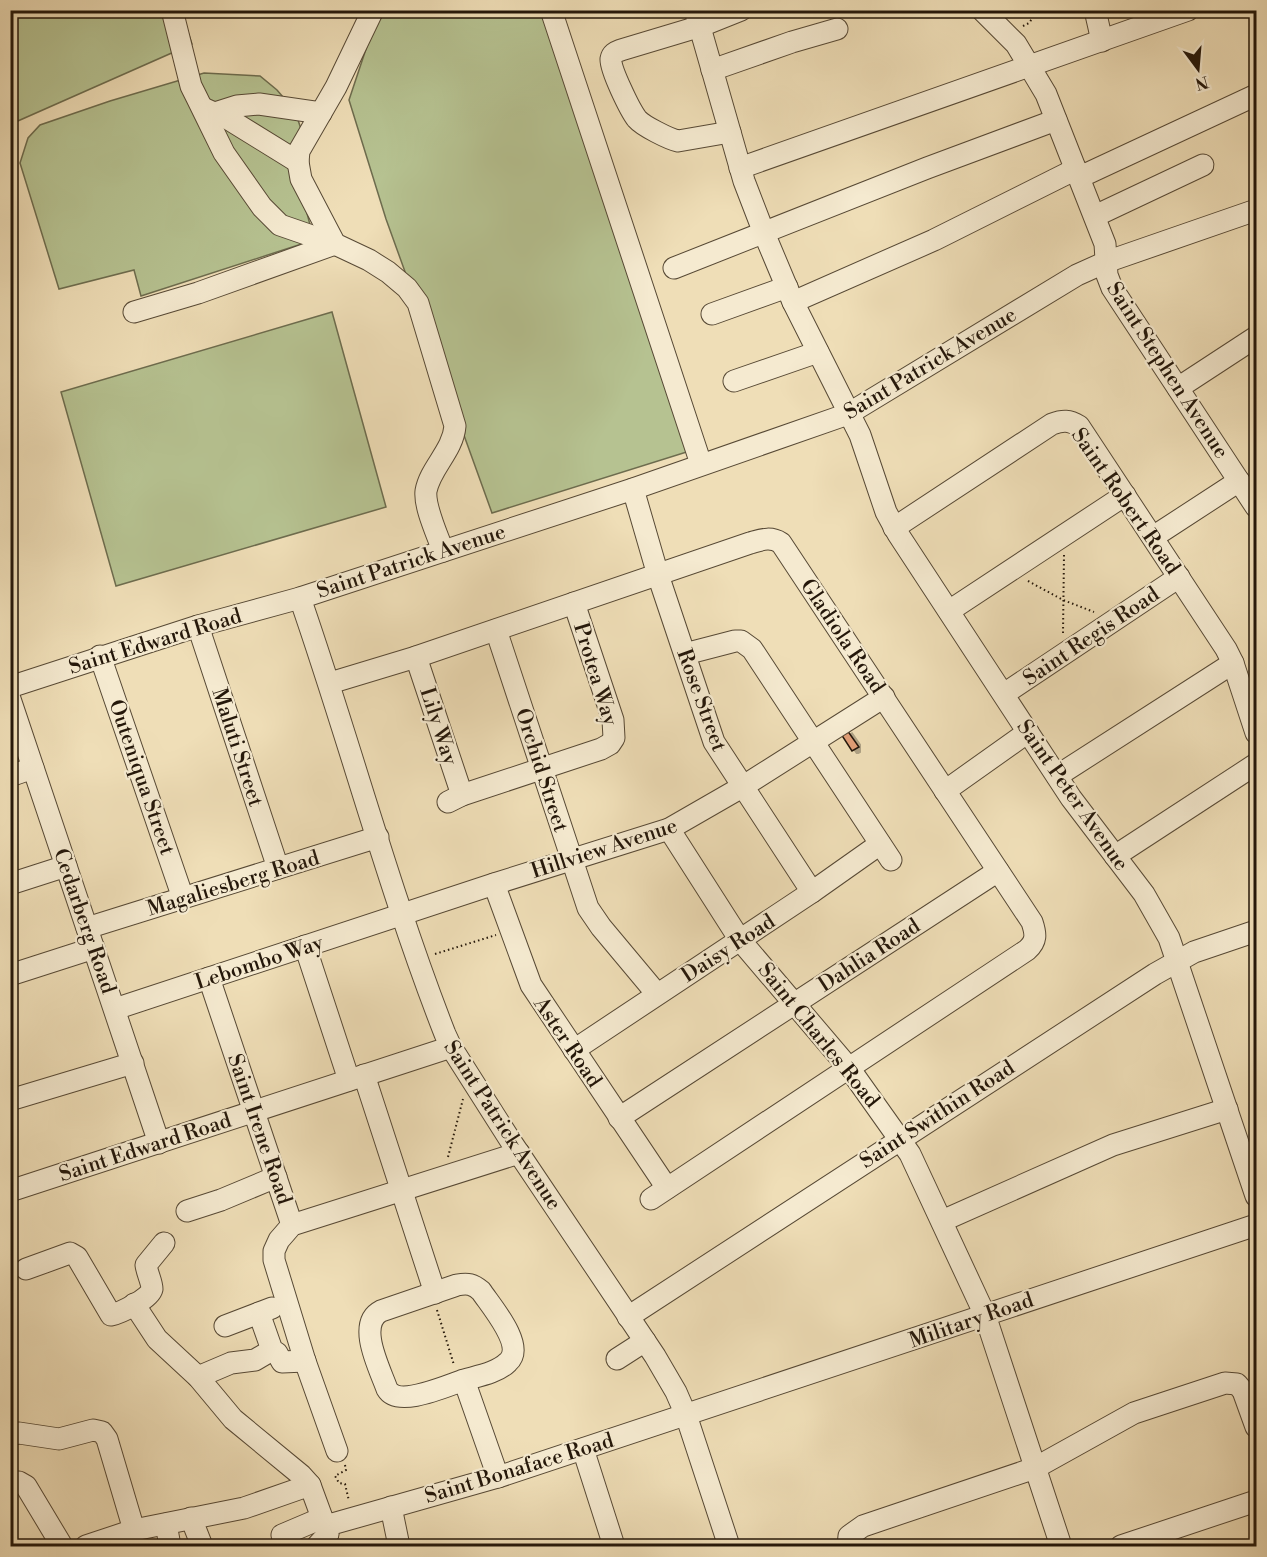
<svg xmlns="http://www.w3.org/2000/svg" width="1267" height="1557" font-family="'Libre Bodoni',serif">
	<defs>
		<filter id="shadow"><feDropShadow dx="5" dy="3" stdDeviation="0" flood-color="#0004"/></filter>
	</defs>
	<rect width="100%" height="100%" fill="#efdeb7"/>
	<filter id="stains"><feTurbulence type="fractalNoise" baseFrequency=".00333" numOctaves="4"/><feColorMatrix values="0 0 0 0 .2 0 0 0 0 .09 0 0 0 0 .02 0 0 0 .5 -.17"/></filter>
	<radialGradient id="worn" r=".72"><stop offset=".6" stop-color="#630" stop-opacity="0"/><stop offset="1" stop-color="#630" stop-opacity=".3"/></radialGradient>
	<g fill="#b6c291" stroke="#6d6c4e" stroke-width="1.5">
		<polygon points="11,11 181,11 192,44 11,124"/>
		<polygon points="387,11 547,11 693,450 492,513 386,219 349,100 374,25"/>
		<polygon points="204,73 260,76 277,90 295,111 301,129 303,198 314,240 141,296 134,270 59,289 20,163 28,138 40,125 110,101"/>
		<polygon points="332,312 386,507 116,586 61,392"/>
	</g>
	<polygon fill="#e19e77" stroke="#24170a" stroke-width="1.5" filter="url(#shadow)" points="847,730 859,747 852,751 841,734"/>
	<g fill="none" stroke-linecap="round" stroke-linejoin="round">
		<defs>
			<g id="minor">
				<polyline points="172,10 191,86 197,98 224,153 262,207 280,225 335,244"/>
				<path d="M 373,10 L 336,87 L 299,151 L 298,162 L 301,179 L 335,244 L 369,260 L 388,272 L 407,288 L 418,303 L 455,426 C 453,451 430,468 426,491 C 424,507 438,536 443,551"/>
				<polyline points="551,10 701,464"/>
				<polyline points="695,10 744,181 764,233 793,302 860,435 886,512 898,534 1071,798 1144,894 1169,938 1256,1196"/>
				<polyline points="982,10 1016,44 1046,94 1105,244 1107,275 1112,288 1256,507"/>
				<polyline points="1095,10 1102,41"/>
				<polyline points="712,70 792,42 837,29"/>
				<polyline points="203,108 230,120 298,162"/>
				<polyline points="215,113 237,106 259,104 321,113"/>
				<path d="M 730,132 L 678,141 C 669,139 643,126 637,119 C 630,110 610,69 611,59 C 612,53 616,52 621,50 L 701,26 L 741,10"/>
				<polyline points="740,168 1188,10"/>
				<polyline points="1080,177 1256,95"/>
				<polyline points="1095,216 1203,165"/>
				<polyline points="674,268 927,168 1056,120"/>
				<polyline points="793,302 934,240 1076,169"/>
				<polyline points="134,312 198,293 335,244"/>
				<polyline points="712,314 787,287"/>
				<polyline points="734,381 818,352"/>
				<polyline points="1178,388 1256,337"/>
				<polyline points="633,489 658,575 714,742 812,892"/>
				<path d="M 894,528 L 1052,424 C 1063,420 1069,420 1079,426 L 1226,649 L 1233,663 L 1256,733"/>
				<polyline points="1153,537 1239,481"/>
				<path d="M 300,598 C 350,742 389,891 445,1034 L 451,1047 L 512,1143 L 655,1356 L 676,1392 L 686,1415 L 729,1546"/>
				<polyline points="949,611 1125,495"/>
				<polyline points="198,626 278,868"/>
				<polyline points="496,630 588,908 601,927 657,994"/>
				<polyline points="685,654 735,641 741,641 752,649 891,860"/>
				<polyline points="100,656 183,898"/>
				<polyline points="416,657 462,795"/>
				<path d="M 330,683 L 416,657 L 750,543 C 761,540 770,536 781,543 L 1032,922 C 1036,934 1037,941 1027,950 L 651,1199"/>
				<polyline points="10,687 198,626 300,598 633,489 848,414 1077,275 1106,262 1256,210"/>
				<polyline points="1004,694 1179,577"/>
				<polyline points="10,699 159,1143"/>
				<polyline points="10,776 33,768"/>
				<polyline points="1057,776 1233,663"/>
				<polyline points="945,791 1028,732"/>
				<polyline points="448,802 462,795 601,749 610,744 614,738 613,720 574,603"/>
				<polyline points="669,829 740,940 849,1068 910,1154 985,1315 1061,1546"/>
				<polyline points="1115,856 1256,764"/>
				<polyline points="10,884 66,866"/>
				<polyline points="494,884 531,985 667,1188"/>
				<polyline points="87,928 378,837"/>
				<polyline points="305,946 349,1080"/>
				<polyline points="10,975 94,948"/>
				<polyline points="209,978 292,1225"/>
				<polyline points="115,1009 494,884 669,829 742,787 884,697"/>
				<polyline points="574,1050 812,892 880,844"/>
				<polyline points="364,1075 435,1293"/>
				<polyline points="10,1100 133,1063"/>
				<polyline points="619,1118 998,871"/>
				<polyline points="10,1191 451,1047"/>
				<polyline points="187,1211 221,1200 276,1177"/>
				<polyline points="942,1221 1113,1145 1227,1109"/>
				<path d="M 26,1269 L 70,1253 L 77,1257 L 111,1315 C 120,1313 150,1299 152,1289 C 152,1282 147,1273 146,1265 L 164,1243"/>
				<polyline points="134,1304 157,1339 198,1377 233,1419 301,1475 310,1485 328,1534 317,1546"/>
				<polyline points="259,1313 272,1350 277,1353 282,1362 305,1361"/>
				<polyline points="628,1317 1155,974 1194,952 1256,931"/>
				<polyline points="225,1326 272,1308"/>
				<polyline points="617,1359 645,1341"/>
				<polyline points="198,1377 231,1363 255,1360 272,1350"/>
				<path d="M 464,1380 C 478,1376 497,1373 508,1362 C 526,1346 491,1306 481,1291 C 473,1284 468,1283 457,1285 L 381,1311 C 356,1324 380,1369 387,1389 C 398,1408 446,1386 464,1380 L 498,1477"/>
				<polyline points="10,1435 19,1433 59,1439 93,1430 102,1432 107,1439 134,1530"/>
				<polyline points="583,1449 614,1546"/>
				<polyline points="337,1451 305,1361 274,1260 274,1251 279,1240 292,1225 519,1153"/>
				<polyline points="10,1482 19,1482 26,1486 62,1546"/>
				<polyline points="391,1507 399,1546"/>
				<polyline points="191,1518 202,1546"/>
				<polyline points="166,1524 170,1546"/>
				<polyline points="325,1526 498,1477 1256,1225"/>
				<polyline points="282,1535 322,1518"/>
				<polyline points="86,1546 134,1530 244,1508 310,1485"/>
				<polyline points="848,1546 849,1536 863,1526 1035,1468 1134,1413 1225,1383 1237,1384 1243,1391 1256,1427"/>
				<polyline points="1121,1546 1256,1501"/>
			</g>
		</defs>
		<use href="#minor" stroke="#574935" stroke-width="23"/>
		<g stroke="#24170a" stroke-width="2" stroke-dasharray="1.5 3" stroke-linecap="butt">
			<polyline points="1023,26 1029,23 1038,10"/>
			<polyline points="1028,581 1063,600 1094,612"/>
			<polyline points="1063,633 1064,555"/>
			<polyline points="435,954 496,935"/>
			<polyline points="448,1157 463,1099"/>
			<polyline points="437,1310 454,1365"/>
			<polyline points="345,1465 346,1470 335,1476 339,1483 345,1484 349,1501"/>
		</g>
		<use href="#minor" stroke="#f5ead0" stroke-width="21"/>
	</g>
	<g text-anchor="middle" stroke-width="4.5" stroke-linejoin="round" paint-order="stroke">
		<g font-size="21" fill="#24170a" stroke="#f5ead0">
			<text transform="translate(930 363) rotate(-31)" y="7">Saint Patrick Avenue</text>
			<text transform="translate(1168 370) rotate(57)" y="7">Saint Stephen Avenue</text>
			<text transform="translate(1126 501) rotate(55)" y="7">Saint Robert Road</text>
			<text transform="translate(411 561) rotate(-18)" y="7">Saint Patrick Avenue</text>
			<text transform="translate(843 636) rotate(56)" y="7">Gladiola Road</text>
			<text transform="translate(1091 636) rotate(-34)" y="7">Saint Regis Road</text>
			<text transform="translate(155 641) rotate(-17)" y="7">Saint Edward Road</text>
			<text transform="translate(596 674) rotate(73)" y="7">Protea Way</text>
			<text transform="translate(702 700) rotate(70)" y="7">Rose Street</text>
			<text transform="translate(439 726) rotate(72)" y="7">Lily Way</text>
			<text transform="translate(238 747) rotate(72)" y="7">Maluti Street</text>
			<text transform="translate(542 770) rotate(72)" y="7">Orchid Street</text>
			<text transform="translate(142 777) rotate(71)" y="7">Outeniqua Street</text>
			<text transform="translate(1073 795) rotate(55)" y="7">Saint Peter Avenue</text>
			<text transform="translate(604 848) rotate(-18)" y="7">Hillview Avenue</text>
			<text transform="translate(233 883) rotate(-17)" y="7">Magaliesberg Road</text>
			<text transform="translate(85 921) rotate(71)" y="7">Cedarberg Road</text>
			<text transform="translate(728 948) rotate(-33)" y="7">Daisy Road</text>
			<text transform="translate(869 955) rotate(-33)" y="7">Dahlia Road</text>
			<text transform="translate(259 962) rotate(-18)" y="7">Lebombo Way</text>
			<text transform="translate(819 1035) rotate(51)" y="7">Saint Charles Road</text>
			<text transform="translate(568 1042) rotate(56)" y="7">Aster Road</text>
			<text transform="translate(937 1114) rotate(-33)" y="7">Saint Swithin Road</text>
			<text transform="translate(503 1125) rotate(57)" y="7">Saint Patrick Avenue</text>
			<text transform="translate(260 1129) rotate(71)" y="7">Saint Irene Road</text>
			<text transform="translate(145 1147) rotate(-18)" y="7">Saint Edward Road</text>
			<text transform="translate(971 1320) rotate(-19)" y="7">Military Road</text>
			<text transform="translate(519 1468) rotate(-17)" y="7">Saint Bonaface Road</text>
		</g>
	</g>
	<rect width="1267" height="1557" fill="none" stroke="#efdeb7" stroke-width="36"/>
	<rect x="12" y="12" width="1243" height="1533" fill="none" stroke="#24170a" stroke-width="3"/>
	<rect x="18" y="18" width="1231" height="1521" fill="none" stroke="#24170a" stroke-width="1.5"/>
	<g transform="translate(1198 69) rotate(164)" stroke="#f5ead0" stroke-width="4.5" paint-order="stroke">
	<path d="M0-4.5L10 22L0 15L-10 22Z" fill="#24170a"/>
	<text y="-9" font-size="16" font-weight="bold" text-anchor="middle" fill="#24170a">N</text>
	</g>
	<rect width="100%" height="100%" filter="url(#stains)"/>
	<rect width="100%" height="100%" fill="url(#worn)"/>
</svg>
